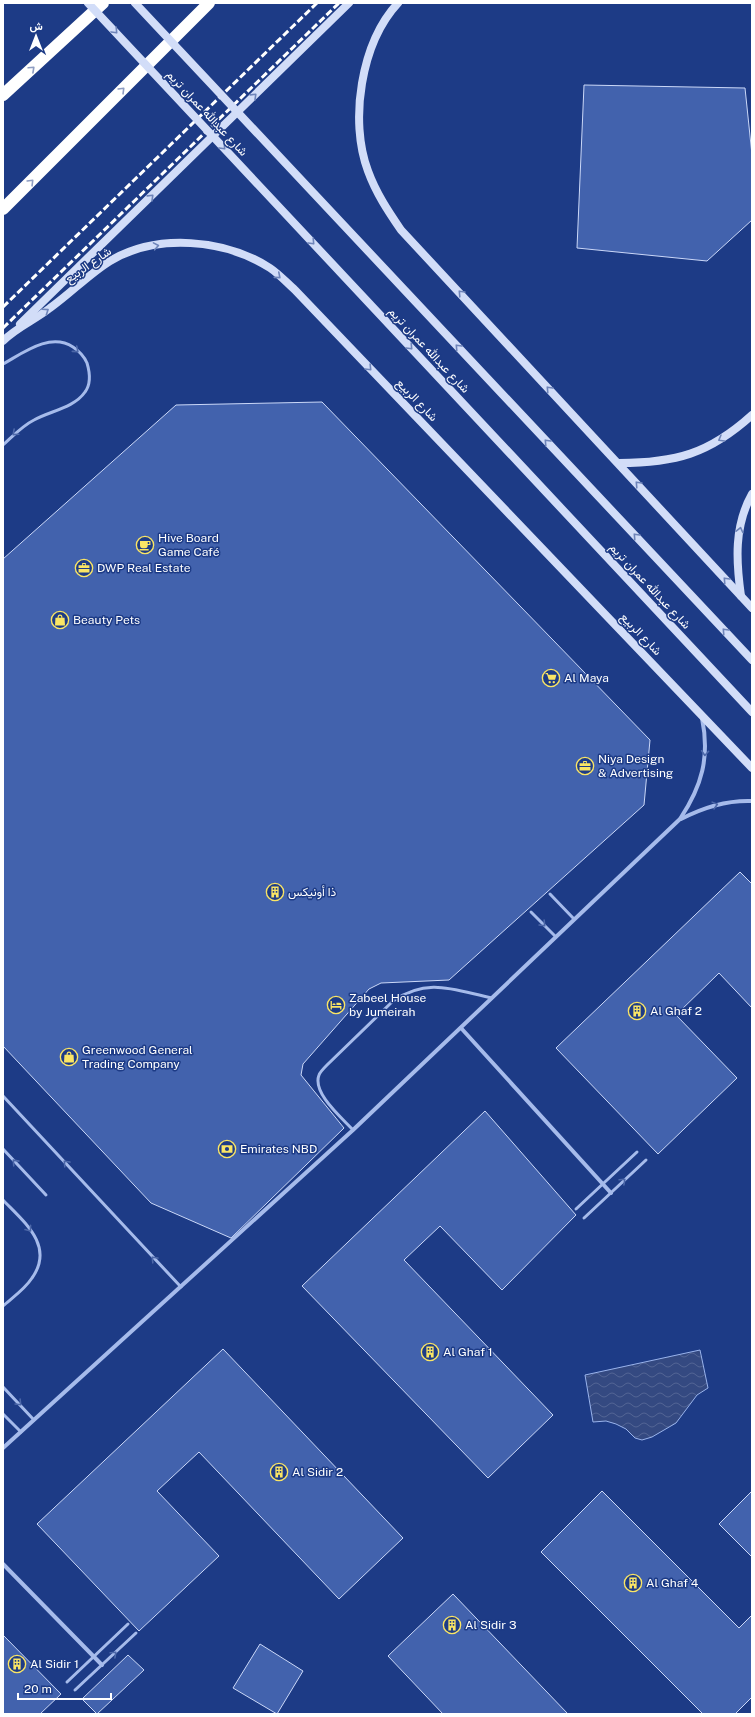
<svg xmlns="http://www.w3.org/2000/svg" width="755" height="1717" font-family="'Public Sans',Vazirmatn,sans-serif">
	<defs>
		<pattern id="water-waves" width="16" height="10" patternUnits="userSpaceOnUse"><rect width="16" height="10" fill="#344981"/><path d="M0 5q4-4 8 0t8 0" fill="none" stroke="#526494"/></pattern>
	</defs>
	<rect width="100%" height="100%" fill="#1d3b86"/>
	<polygon fill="url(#water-waves)" stroke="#99b3ec" points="700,1350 708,1388 697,1395 676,1423 652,1437 642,1440 635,1438 626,1429 616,1424 606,1421 593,1422 585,1375"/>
	<g fill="#4262ad" stroke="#cbd8f8">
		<polygon points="584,85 745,88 752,155 752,220 707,261 577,248"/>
		<polygon points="322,402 650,740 644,805 449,980 381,983 369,989 303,1064 301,1075 344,1128 231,1238 151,1203 3,1046 3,559 176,405"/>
		<polygon points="740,872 752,884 752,1008 719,973 676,1015 737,1078 658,1154 556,1048"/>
		<polygon points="485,1111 576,1215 502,1290 440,1226 404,1260 553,1415 488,1478 302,1286"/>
		<polygon points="223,1349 403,1538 339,1599 199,1452 157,1491 219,1556 139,1631 37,1524"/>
		<polygon points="602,1491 739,1628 752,1615 752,1697 735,1714 703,1714 541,1552"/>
		<polygon points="752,1491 752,1557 719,1524"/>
		<polygon points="453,1594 568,1714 443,1714 388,1656"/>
		<polygon points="3,1635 61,1694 40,1714 3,1714"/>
		<polygon points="260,1644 303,1671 277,1714 233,1688"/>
		<polygon points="128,1655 144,1670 97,1714 82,1699"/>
	</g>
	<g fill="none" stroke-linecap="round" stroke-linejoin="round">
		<g stroke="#a6bbeb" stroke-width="3">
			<path d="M 3,364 C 23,353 50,332 73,347 C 79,351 84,356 87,363 C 90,373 91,384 85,392 C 74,408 50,411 34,420 C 22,426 13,436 3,445"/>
			<polyline points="550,894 574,919"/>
			<polyline points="531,912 555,936"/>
			<polyline points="3,1096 181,1287"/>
			<path d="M 353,1130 C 342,1118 312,1093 319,1075 C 320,1072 324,1068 327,1065 L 393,1001 C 428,977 454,990 492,998"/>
			<polyline points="3,1149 46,1195"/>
			<path d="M 3,1200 C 24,1222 55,1246 32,1278 C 25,1289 12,1298 3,1306"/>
			<polyline points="576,1209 637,1152"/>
			<polyline points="584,1218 646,1160"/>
			<polyline points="3,1387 34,1420"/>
			<polyline points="3,1414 21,1432"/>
			<polyline points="67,1682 128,1624"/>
			<polyline points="75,1690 136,1633"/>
		</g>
		<g stroke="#a6bbeb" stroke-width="4">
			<path d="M 681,819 C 704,807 726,800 752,801"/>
			<polyline points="461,1028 611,1193"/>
			<path d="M 3,1448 L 353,1130 L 680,819 C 702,786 710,757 702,718"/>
			<polyline points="3,1564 102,1665"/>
		</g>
		<g stroke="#d2ddf8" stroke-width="8">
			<path d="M 398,3 C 361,43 349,121 368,171 C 376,193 388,211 401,230 L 752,608"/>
			<polyline points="20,324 349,3"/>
			<path d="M 3,341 C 17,327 35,320 50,308 C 71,293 89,274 110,261 C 157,233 225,239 270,268 C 279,274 287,283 295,290 L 752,768"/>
			<path d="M 619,463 C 675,463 709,454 752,415"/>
			<path d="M 741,596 C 736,561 734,526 752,494"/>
		</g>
		<g stroke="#fff" stroke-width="12">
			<polyline points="3,95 103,3"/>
			<polyline points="3,209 209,3"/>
		</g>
		<g stroke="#fff" stroke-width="3" stroke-dasharray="7 3" stroke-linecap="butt">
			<polyline points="3,307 317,3"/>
			<polyline points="3,328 339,3"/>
		</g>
		<g stroke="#d2ddf8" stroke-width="8">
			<polyline points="88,3 752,712"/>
			<polyline points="135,3 752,660"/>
		</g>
	</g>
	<defs><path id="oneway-chevron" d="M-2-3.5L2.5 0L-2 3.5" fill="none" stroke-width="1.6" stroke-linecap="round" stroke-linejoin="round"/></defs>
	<g stroke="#6e84b9">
		<use href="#oneway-chevron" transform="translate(115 31) rotate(47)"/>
		<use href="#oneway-chevron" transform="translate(254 96) rotate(-44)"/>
		<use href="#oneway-chevron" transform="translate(223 147) rotate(47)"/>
		<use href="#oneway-chevron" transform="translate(151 197) rotate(-44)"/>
		<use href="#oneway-chevron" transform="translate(312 242) rotate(47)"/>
		<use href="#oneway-chevron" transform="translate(156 246) rotate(-10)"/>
		<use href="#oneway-chevron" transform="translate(278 276) rotate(41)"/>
		<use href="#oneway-chevron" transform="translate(461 293) rotate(-133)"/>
		<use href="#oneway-chevron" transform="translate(46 311) rotate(-34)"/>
		<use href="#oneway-chevron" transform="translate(410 347) rotate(47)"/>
		<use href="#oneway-chevron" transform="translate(458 347) rotate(-133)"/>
		<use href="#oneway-chevron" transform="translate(369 368) rotate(46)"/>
		<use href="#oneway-chevron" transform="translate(549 389) rotate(-133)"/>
		<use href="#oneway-chevron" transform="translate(721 439) rotate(150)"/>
		<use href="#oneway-chevron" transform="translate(547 442) rotate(-133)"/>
		<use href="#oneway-chevron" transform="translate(638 484) rotate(-133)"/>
		<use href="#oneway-chevron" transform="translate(740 530) rotate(-77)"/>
		<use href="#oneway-chevron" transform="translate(636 536) rotate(-133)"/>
		<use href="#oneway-chevron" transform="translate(726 580) rotate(-133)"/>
		<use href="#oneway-chevron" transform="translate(725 631) rotate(-133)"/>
	</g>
	<g stroke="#8e9dc2">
		<use href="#oneway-chevron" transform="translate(32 69) rotate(-43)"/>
		<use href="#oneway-chevron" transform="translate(122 90) rotate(-45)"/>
		<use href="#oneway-chevron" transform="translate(31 182) rotate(-45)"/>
	</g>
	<g stroke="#4d68a9">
		<use href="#oneway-chevron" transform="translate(76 350) rotate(40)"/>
		<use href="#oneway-chevron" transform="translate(15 433) rotate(138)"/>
		<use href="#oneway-chevron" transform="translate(705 753) rotate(94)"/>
		<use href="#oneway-chevron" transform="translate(715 805) rotate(-15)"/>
		<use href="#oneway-chevron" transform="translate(543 924) rotate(46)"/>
		<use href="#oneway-chevron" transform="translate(15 1162) rotate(-132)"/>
		<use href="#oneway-chevron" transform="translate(66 1163) rotate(-133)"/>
		<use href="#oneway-chevron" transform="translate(623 1181) rotate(-43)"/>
		<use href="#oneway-chevron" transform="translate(29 1229) rotate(52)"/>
		<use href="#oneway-chevron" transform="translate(154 1259) rotate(-133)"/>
		<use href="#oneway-chevron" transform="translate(19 1403) rotate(46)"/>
		<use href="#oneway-chevron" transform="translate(114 1654) rotate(-43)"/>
	</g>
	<defs>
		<symbol id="cafe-ring" viewBox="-11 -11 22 22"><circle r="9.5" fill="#1d3b86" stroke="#fae565" stroke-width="1.5"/><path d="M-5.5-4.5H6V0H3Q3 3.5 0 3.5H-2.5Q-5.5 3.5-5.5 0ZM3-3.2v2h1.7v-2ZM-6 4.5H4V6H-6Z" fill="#fae565"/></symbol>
		<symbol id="office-ring" viewBox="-11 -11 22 22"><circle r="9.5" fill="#1d3b86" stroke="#fae565" stroke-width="1.5"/><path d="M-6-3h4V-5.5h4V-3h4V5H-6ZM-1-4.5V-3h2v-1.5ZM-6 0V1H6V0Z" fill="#fae565"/></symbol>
		<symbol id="shop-ring" viewBox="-11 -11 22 22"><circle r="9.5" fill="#1d3b86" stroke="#fae565" stroke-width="1.5"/><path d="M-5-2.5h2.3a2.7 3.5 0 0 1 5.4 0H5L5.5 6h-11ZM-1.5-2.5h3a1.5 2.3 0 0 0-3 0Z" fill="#fae565"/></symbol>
		<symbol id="supermarket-ring" viewBox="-11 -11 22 22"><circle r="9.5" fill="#1d3b86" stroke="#fae565" stroke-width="1.5"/><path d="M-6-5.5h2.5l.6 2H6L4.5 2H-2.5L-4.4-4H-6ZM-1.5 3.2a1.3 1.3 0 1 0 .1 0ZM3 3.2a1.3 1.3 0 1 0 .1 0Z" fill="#fae565"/></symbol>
		<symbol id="building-ring" viewBox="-11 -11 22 22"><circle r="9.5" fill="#1d3b86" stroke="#fae565" stroke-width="1.5"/><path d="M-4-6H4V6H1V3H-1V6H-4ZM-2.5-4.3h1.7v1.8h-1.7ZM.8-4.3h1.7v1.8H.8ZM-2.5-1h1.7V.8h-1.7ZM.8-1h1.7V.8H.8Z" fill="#fae565"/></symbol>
		<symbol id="hotel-ring" viewBox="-11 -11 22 22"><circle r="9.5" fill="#1d3b86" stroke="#fae565" stroke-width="1.5"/><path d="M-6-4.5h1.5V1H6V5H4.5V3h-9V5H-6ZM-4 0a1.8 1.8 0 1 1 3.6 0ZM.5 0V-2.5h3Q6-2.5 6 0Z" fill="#fae565"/></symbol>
		<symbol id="bank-ring" viewBox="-11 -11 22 22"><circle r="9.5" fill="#1d3b86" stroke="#fae565" stroke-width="1.5"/><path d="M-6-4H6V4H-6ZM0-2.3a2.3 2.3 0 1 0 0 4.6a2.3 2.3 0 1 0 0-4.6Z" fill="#fae565"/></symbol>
	</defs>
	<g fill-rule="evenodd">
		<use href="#cafe-ring" x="135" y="535" width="20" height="20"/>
		<use href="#office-ring" x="74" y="558" width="20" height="20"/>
		<use href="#shop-ring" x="50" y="610" width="20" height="20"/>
		<use href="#supermarket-ring" x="541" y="668" width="20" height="20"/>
		<use href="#office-ring" x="575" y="756" width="20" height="20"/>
		<use href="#building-ring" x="265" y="882" width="20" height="20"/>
		<use href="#hotel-ring" x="326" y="995" width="20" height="20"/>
		<use href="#building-ring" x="627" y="1001" width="20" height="20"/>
		<use href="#shop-ring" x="59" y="1047" width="20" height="20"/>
		<use href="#bank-ring" x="217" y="1139" width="20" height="20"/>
		<use href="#building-ring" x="420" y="1342" width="20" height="20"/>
		<use href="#building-ring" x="269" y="1462" width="20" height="20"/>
		<use href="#building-ring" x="623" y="1573" width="20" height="20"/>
		<use href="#building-ring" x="442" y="1615" width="20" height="20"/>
		<use href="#building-ring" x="7" y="1654" width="20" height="20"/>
	</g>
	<g text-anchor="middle" stroke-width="3" stroke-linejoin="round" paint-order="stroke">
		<g font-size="12" fill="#fff" stroke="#1d3b86">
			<text transform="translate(207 113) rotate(47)" y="4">شارع عبدالله عمران تريم</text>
			<text transform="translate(88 265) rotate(-35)" y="4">شارع الربيع</text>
			<text transform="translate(429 350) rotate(47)" y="4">شارع عبدالله عمران تريم</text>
			<text transform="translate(417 400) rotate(46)" y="4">شارع الربيع</text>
			<text transform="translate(650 586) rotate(47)" y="4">شارع عبدالله عمران تريم</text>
			<text transform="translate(641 634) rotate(46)" y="4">شارع الربيع</text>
		</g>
		<g font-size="12" fill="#fff" stroke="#1d3b86" text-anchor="start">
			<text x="158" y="542">Hive Board<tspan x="158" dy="14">Game Café</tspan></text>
			<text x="97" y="572">DWP Real Estate</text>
			<text x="73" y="624">Beauty Pets</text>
			<text x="564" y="682">Al Maya</text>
			<text x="598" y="763">Niya Design<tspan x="598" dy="14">&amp; Advertising</tspan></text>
			<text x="288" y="896">ذا أونيكس</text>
			<text x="349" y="1002">Zabeel House<tspan x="349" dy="14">by Jumeirah</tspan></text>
			<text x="650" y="1015">Al Ghaf 2</text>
			<text x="82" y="1054">Greenwood General<tspan x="82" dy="14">Trading Company</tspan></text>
			<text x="240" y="1153">Emirates NBD</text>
			<text x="443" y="1356">Al Ghaf 1</text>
			<text x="292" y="1476">Al Sidir 2</text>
			<text x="646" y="1587">Al Ghaf 4</text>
			<text x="465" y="1629">Al Sidir 3</text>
			<text x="30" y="1668">Al Sidir 1</text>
		</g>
	</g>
	<rect width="755" height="1717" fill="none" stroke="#ffffff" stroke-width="8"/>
	<g transform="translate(36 36)" stroke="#1d3b86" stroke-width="3" paint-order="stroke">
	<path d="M0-3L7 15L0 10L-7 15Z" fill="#ffffff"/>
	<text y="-6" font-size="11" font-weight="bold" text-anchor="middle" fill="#ffffff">ش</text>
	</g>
	<path d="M18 1693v6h93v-6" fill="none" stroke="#ffffff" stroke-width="2"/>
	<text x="24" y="1693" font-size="12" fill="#ffffff" stroke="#1d3b86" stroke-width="3" paint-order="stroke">20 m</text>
</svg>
